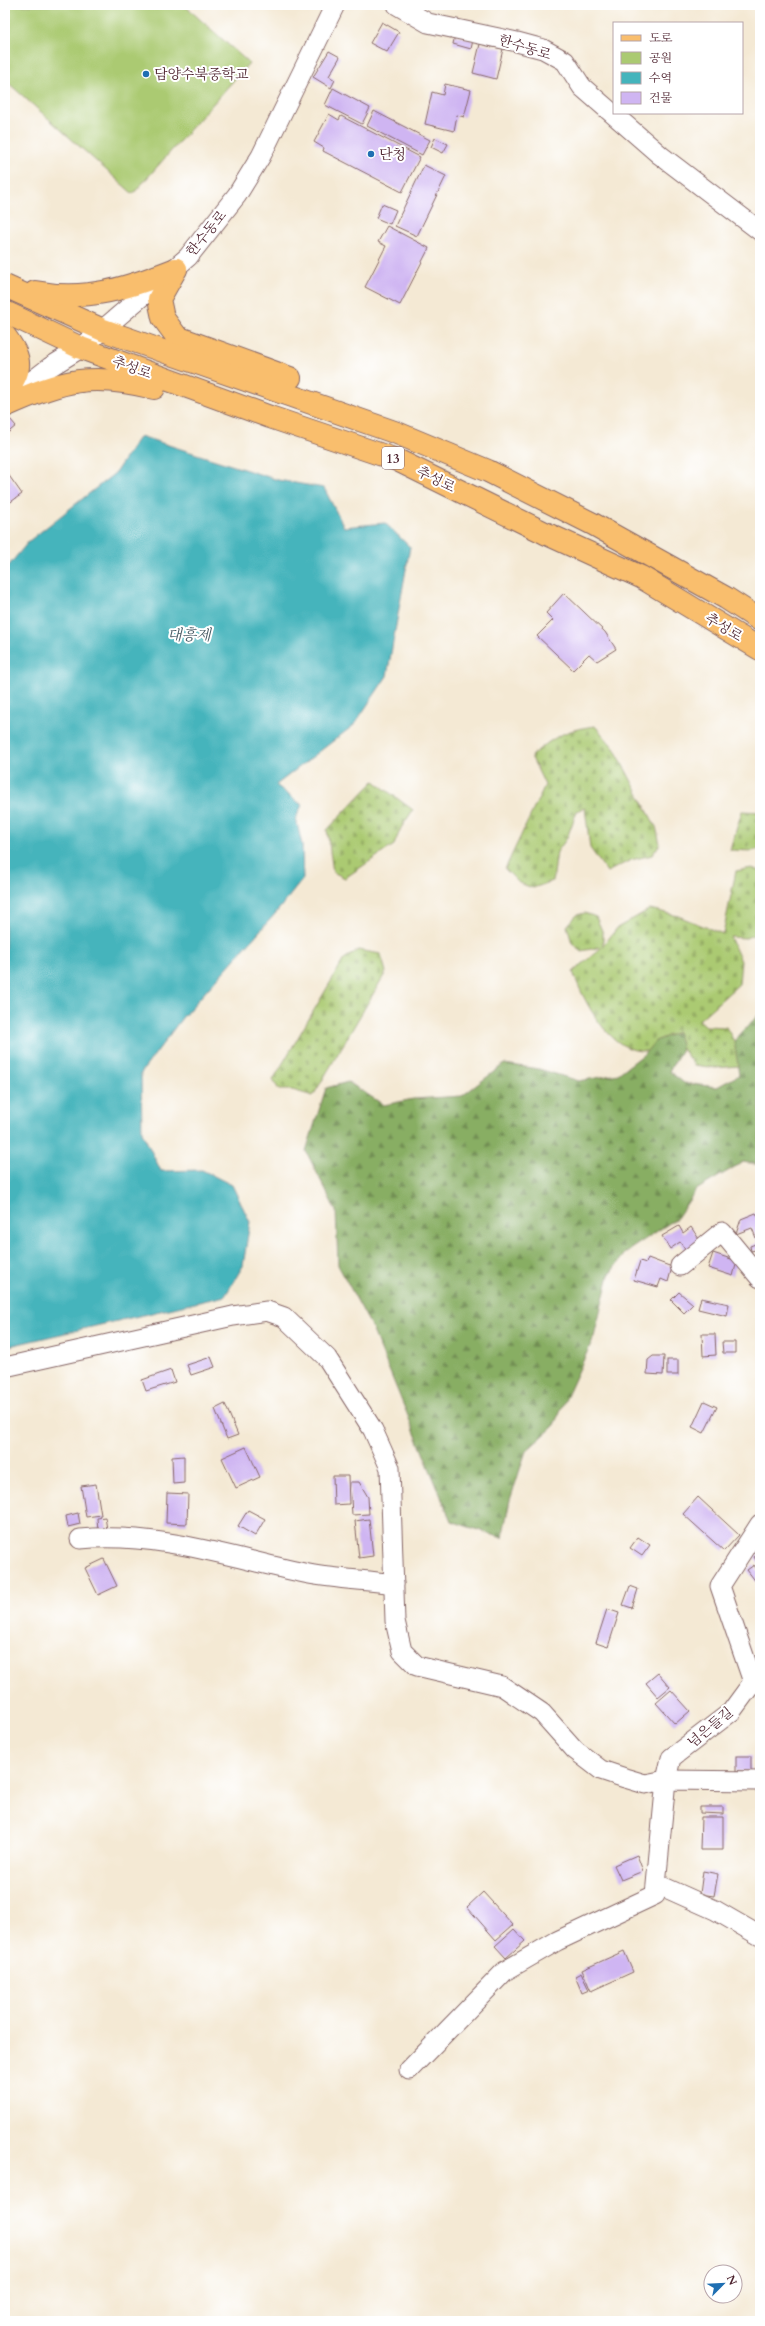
<svg xmlns="http://www.w3.org/2000/svg" width="765" height="2326" font-family="Cardo,'Noto Serif KR',serif">
	<defs>
		<pattern id="forest-firs" width="22" height="20" patternUnits="userSpaceOnUse"><rect width="22" height="20" fill="#88ae64"/><path d="M5 1l3.5 6h-7zM16 11l3.5 6h-7z" fill="#718d53"/></pattern>
		<pattern id="cemetery-stones" width="16" height="16" patternUnits="userSpaceOnUse"><rect width="16" height="16" fill="#abca72"/><path d="M2 7V4a2 2 0 0 1 4 0v3zM10 15v-3a2 2 0 0 1 4 0v3z" fill="#95ad63"/></pattern>
	</defs>
	<rect width="100%" height="100%" fill="#fff"/>
	<filter id="ink" filterUnits="userSpaceOnUse"><feTurbulence type="fractalNoise" baseFrequency=".025" numOctaves="2"/><feDisplacementMap in="SourceGraphic" scale="8" xChannelSelector="R" yChannelSelector="G"/><feConvolveMatrix kernelMatrix="1 2 1 2 8 2 1 2 1" color-interpolation-filters="sRGB"/></filter>
	<filter id="wash" filterUnits="userSpaceOnUse"><feTurbulence type="fractalNoise" baseFrequency=".012" numOctaves="4" result="noise"/><feDisplacementMap in="SourceGraphic" scale="16" xChannelSelector="R" yChannelSelector="G"/><feGaussianBlur stdDeviation="0.9" result="paint"/><feColorMatrix in="noise" values="0 0 0 0 0 0 0 0 0 0 0 0 0 0 0 0 0 1.4 0 .05"/><feComposite in="paint" operator="in"/></filter>
	<g filter="url(#wash)">
		<rect width="100%" height="100%" fill="#f4e9d4"/>
		<polygon fill="url(#forest-firs)" stroke="#696648" points="760,1013 760,1165 743,1162 696,1190 677,1218 626,1252 609,1275 594,1337 553,1427 526,1451 510,1500 502,1538 451,1521 371,1326 338,1265 336,1211 306,1151 326,1088 348,1082 384,1105 413,1099 462,1096 504,1064 539,1069 579,1081 618,1074 643,1055 655,1041 678,1032 682,1049 669,1071 684,1083 717,1087 739,1075 734,1041"/>
		<g fill="url(#cemetery-stones)" stroke="#7a744e">
			<path d="M 595,726 L 614,748 L 656,827 L 660,844 L 652,855 L 631,860 L 607,872 L 590,848 L 585,808 L 577,811 L 567,838 L 557,852 L 553,881 L 533,888 L 519,883 L 505,869 L 545,785 L 531,756 C 555,736 565,730 595,726 Z"/>
			<polygon points="374,781 413,810 401,828 394,845 345,878 333,872 327,830"/>
			<polygon points="742,811 760,812 760,849 752,851 730,850"/>
			<path d="M 752,868 L 760,871 L 760,932 L 746,938 L 730,937 L 741,961 L 739,984 L 699,1020 L 706,1026 L 726,1027 L 734,1041 L 738,1066 L 716,1068 L 694,1065 L 682,1049 L 678,1032 L 655,1041 L 647,1051 C 610,1054 584,1002 573,972 L 602,947 L 581,951 L 572,943 L 567,926 L 577,915 L 585,913 L 596,917 L 603,933 L 603,946 L 617,928 L 650,909 L 678,916 L 723,934 L 736,871 Z"/>
			<polygon points="358,950 381,954 386,972 313,1096 292,1090 279,1090 273,1080 344,959"/>
		</g>
		<polygon fill="#abca72" stroke="#7a744e" points="5,5 184,5 249,63 133,194 5,80"/>
		<polygon fill="#44b4bc" stroke="#476a74" points="140,436 278,480 324,488 344,527 385,523 410,547 387,676 354,725 276,785 302,805 296,818 302,845 303,879 275,914 182,1018 141,1073 142,1132 161,1171 202,1170 232,1185 250,1222 243,1266 225,1296 5,1347 5,570 29,541 115,473"/>
		<g id="blocks">
			<g fill="#cfb5f2">
				<polygon points="382,22 399,32 387,52 370,43"/>
				<polygon points="455,35 473,40 471,49 453,44"/>
				<polygon points="480,44 503,49 496,79 473,73"/>
				<polygon points="329,51 340,57 329,76 335,80 331,88 313,77"/>
				<polygon points="445,84 471,90 464,117 457,115 454,131 425,124 432,92 443,95"/>
				<polygon points="333,88 370,108 362,124 325,105"/>
				<polygon points="374,111 430,140 422,155 367,126"/>
				<polygon points="329,114 339,120 341,116 420,157 402,192 323,151 324,148 314,142"/>
				<polygon points="435,138 448,144 443,153 431,147"/>
				<polygon points="424,165 446,176 417,236 395,226"/>
				<polygon points="382,204 396,210 390,224 376,218"/>
				<polygon points="387,226 429,248 400,305 365,287 386,246 378,242"/>
				<polygon points="10,419 16,426 5,435 5,423"/>
				<polygon points="5,470 22,494 5,506"/>
				<polygon points="564,593 605,632 616,649 597,661 589,654 573,670 537,636 553,620 546,613"/>
				<polygon points="756,1213 760,1220 760,1249 751,1251 750,1246 758,1243 752,1228 736,1234 741,1219"/>
				<polygon points="679,1226 683,1233 691,1227 701,1242 686,1251 680,1242 670,1249 662,1236"/>
				<polygon points="713,1253 737,1261 733,1276 708,1268"/>
				<polygon points="648,1258 672,1267 668,1282 661,1279 658,1287 634,1280 640,1261 646,1263"/>
				<polygon points="679,1292 693,1304 684,1313 671,1300"/>
				<polygon points="701,1298 729,1304 727,1316 698,1309"/>
				<polygon points="702,1334 715,1334 716,1355 703,1356"/>
				<polygon points="722,1342 735,1342 735,1353 723,1353"/>
				<polygon points="653,1356 664,1356 663,1375 647,1374 648,1360"/>
				<polygon points="211,1357 215,1367 191,1375 187,1365"/>
				<rect x="667" y="1360" width="11" height="15"/>
				<polygon points="171,1370 175,1382 146,1391 142,1380"/>
				<polygon points="704,1401 717,1407 704,1433 692,1427"/>
				<polygon points="225,1404 238,1435 227,1439 215,1409"/>
				<polygon points="246,1447 260,1477 236,1488 222,1458"/>
				<polygon points="184,1456 184,1483 173,1484 172,1457"/>
				<polygon points="333,1476 348,1476 349,1504 334,1505"/>
				<polygon points="350,1482 359,1482 368,1497 369,1514 352,1515"/>
				<polygon points="96,1484 101,1515 86,1517 81,1486"/>
				<polygon points="167,1493 188,1494 187,1524 166,1523"/>
				<polygon points="698,1497 739,1535 724,1551 683,1514"/>
				<polygon points="248,1510 265,1519 255,1536 238,1526"/>
				<polygon points="78,1513 80,1524 68,1527 66,1516"/>
				<polygon points="105,1517 107,1529 98,1530 97,1518"/>
				<polygon points="369,1519 373,1556 359,1558 355,1521"/>
				<polygon points="638,1537 650,1545 642,1556 630,1548"/>
				<polygon points="760,1553 760,1566 754,1557"/>
				<polygon points="104,1559 117,1586 98,1595 85,1568"/>
				<polygon points="754,1565 760,1574 760,1587 747,1570"/>
				<polygon points="630,1586 638,1589 632,1608 623,1605"/>
				<polygon points="607,1609 619,1613 608,1647 596,1643"/>
				<polygon points="658,1673 670,1687 658,1697 646,1683"/>
				<polygon points="671,1690 690,1711 675,1724 656,1703"/>
				<rect x="736" y="1756" width="15" height="15"/>
				<polygon points="700,1807 723,1807 723,1814 700,1813"/>
				<polygon points="701,1817 723,1817 723,1850 700,1850"/>
				<polygon points="637,1855 643,1871 621,1880 614,1865"/>
				<polygon points="703,1871 718,1874 714,1896 700,1894"/>
				<polygon points="483,1892 513,1925 496,1940 467,1907"/>
				<polygon points="514,1929 525,1941 506,1958 495,1946"/>
				<polygon points="624,1951 633,1972 591,1991 582,1970"/>
				<polygon points="581,1973 589,1990 582,1993 575,1976"/>
			</g>
		</g>
	</g>
	<g filter="url(#ink)">
		<use href="#blocks" fill-opacity="0" stroke="#866666" stroke-width="1"/>
		<g fill="none" stroke-linecap="round" stroke-linejoin="round">
			<defs>
				<g id="minor">
					<polyline points="397,5 428,23 517,42 543,49 565,61 582,87 660,155 760,231"/>
					<polyline points="6,401 50,367 81,348 188,257 237,195 261,156 335,5"/>
					<polyline points="680,1266 722,1232 760,1278"/>
					<polyline points="5,1367 233,1316 267,1311 284,1317 327,1358 373,1430 390,1468 395,1621 402,1651 417,1666 502,1686 542,1713 575,1750 601,1770 625,1778 645,1784 666,1780 760,1781"/>
					<path d="M 80,1539 C 160,1532 232,1558 309,1574 C 336,1579 365,1580 394,1584"/>
					<polyline points="657,1884 715,1910 760,1936"/>
					<polyline points="409,2070 505,1971 557,1941 655,1895 666,1780 671,1758 731,1712 753,1682 720,1586 760,1524"/>
				</g>
				<g id="major">
					<polyline points="176,269 159,299 163,318 177,337 290,378"/>
					<polyline points="5,286 103,330 397,433 488,471 593,524 726,598 760,620"/>
					<path d="M 35,292 C 87,302 128,288 176,269"/>
					<polyline points="5,312 81,348 270,417 397,460 545,533 641,577 760,649"/>
					<path d="M 5,336 C 24,362 21,369 5,394"/>
					<path d="M 5,406 C 62,380 92,372 154,388"/>
				</g>
			</defs>
			<use href="#minor" stroke="#866666" stroke-width="21"/>
			<use href="#major" stroke="#866666" stroke-width="24"/>
			<use href="#minor" stroke="#fff" stroke-width="19"/>
			<use href="#major" stroke="#f9be6d" stroke-width="22"/>
		</g>
	</g>
	<g fill="#1f6fb2" stroke="#fff" stroke-width="1.5">
		<circle cx="146" cy="74" r="4"/>
		<circle cx="371" cy="154" r="4"/>
	</g>
	<g text-anchor="middle" stroke-width="4" stroke-linejoin="round" paint-order="stroke">
		<rect fill="#fff" stroke="#80626b" stroke-width="1" x="382" y="447" width="22" height="22" rx="3"/>
		<g font-size="13" font-weight="bold" fill="#4a1f2b">
			<text x="393" y="463">13</text>
		</g>
		<g font-size="14" fill="#4a1f2b" stroke="#fff">
			<text transform="translate(525 47) rotate(17)" y="5">한수동로</text>
			<text transform="translate(206 233) rotate(-51)" y="5">한수동로</text>
			<text transform="translate(132 367) rotate(20)" y="5">추성로</text>
			<text transform="translate(436 479) rotate(26)" y="5">추성로</text>
			<text transform="translate(724 627) rotate(31)" y="5">추성로</text>
			<text transform="translate(710 1727) rotate(-40)" y="5">넘은들길</text>
		</g>
		<g font-size="14" fill="#4a1f2b" stroke="#fff" text-anchor="start">
			<text x="154" y="79">담양수북중학교</text>
			<text x="379" y="159">단청</text>
		</g>
		<g font-size="15" font-style="italic" fill="#485b65" stroke="#fff">
			<text x="189" y="640">대흥제</text>
		</g>
	</g>
	<rect width="765" height="2326" fill="none" stroke="#fff" stroke-width="20"/>
	<rect x="613" y="22" width="130" height="92" fill="#ffffff" stroke="#b7a5aa"/>
	<rect x="621" y="35" width="20" height="6" fill="#f9be6d" stroke="#b7a5aa"/>
	<text x="649" y="42" font-size="12" fill="#4a1f2b">도로</text>
	<rect x="621" y="52" width="20" height="12" fill="#abca72" stroke="#b7a5aa"/>
	<text x="649" y="62" font-size="12" fill="#4a1f2b">공원</text>
	<rect x="621" y="72" width="20" height="12" fill="#44b4bc" stroke="#b7a5aa"/>
	<text x="649" y="82" font-size="12" fill="#4a1f2b">수역</text>
	<rect x="621" y="92" width="20" height="12" fill="#cfb5f2" stroke="#b7a5aa"/>
	<text x="649" y="102" font-size="12" fill="#4a1f2b">건물</text>
	<g transform="translate(723 2284) rotate(66)"><circle r="19" fill="#ffffff" stroke="#b7a5aa"/>
	<path d="M0-3L7 15L0 10L-7 15Z" fill="#1f6fb2"/>
	<text y="-6" font-size="11" font-weight="bold" text-anchor="middle" fill="#4a1f2b">N</text>
	</g>
</svg>
